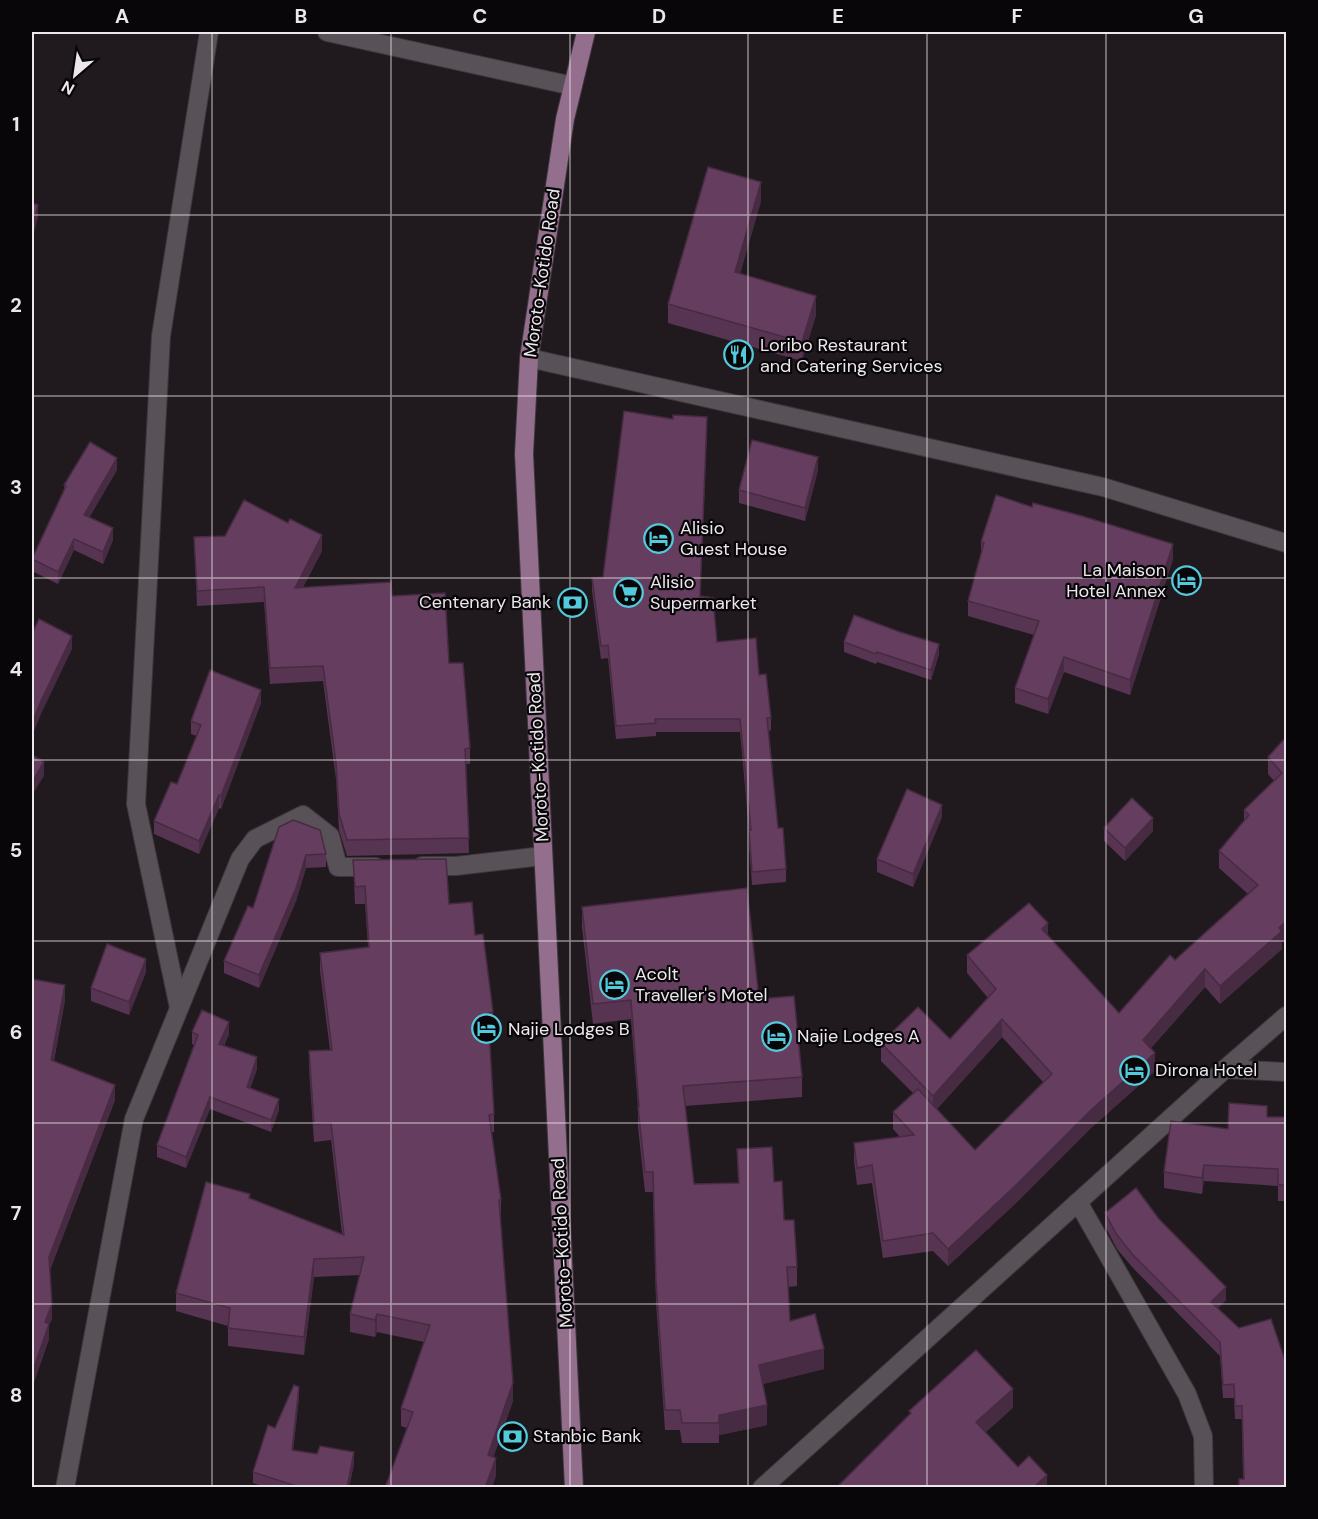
<svg xmlns="http://www.w3.org/2000/svg" width="1318" height="1519" font-family="'DM Sans',sans-serif">
	<rect width="100%" height="100%" fill="#201a1f"/>
	<g fill="none" stroke-linecap="round" stroke-linejoin="round">
		<defs>
			<g id="minor">
				<polyline points="327,32 573,86"/>
				<polyline points="529,358 1103,487 1286,543"/>
				<polyline points="422,866 456,866 542,856"/>
				<polyline points="179,1008 136,804 161,336 209,32"/>
				<polyline points="1225,1069 1286,1072"/>
				<polyline points="1078,1202 1187,1394 1203,1436 1204,1488"/>
				<polyline points="65,1488 134,1119 240,859 255,839 303,815 330,836 338,867 376,867"/>
				<polyline points="762,1488 1225,1069 1286,1016"/>
			</g>
			<polyline id="major" points="574,1488 524,454 529,358 565,119 586,32"/>
		</defs>
		<use href="#minor" stroke="#3c373b" stroke-width="20"/>
		<use href="#major" stroke="#3c373b" stroke-width="20"/>
		<use href="#minor" stroke="#585157" stroke-width="18"/>
		<use href="#major" stroke="#936e8d" stroke-width="18"/>
	</g>
	<g fill="#573451" fill-rule="evenodd">
		<polygon points="761,201 740,274 816,315 802,361 668,323 668,304"/>
		<polygon points="707,430 700,596 717,642 759,675 771,718 771,730 769,731 778,828 786,869 786,882 752,885 749,843 749,830 740,732 656,732 656,736 616,739 608,658 601,659 592,591 592,578 603,577"/>
		<polygon points="117,470 89,517 113,540 103,564 74,550 58,584 32,571 32,559 64,491 64,485"/>
		<polygon points="818,470 805,521 739,503 739,490"/>
		<polygon points="194,537 322,551 303,587 392,596 449,663 470,748 470,764 466,764 469,853 347,856 339,830 336,779 323,681 270,684 264,602 197,606"/>
		<polygon points="981,542 1173,559 1130,695 1064,672 1048,714 1015,703 1015,688 1034,635 968,616 968,601 981,554"/>
		<polygon points="844,642 939,654 931,680 877,662 876,664 844,652"/>
		<polygon points="261,703 221,809 219,808 199,854 154,834 154,821 177,784 197,736 191,734 191,721"/>
		<path d="M 1287,736 L 1287,938 L 1282,942 L 1282,949 L 1220,1004 L 1205,987 L 1151,1048 L 1155,1071 L 1091,1128 L 1015,1204 L 948,1266 L 933,1251 L 883,1258 L 872,1183 L 857,1185 L 854,1161 L 854,1143 L 900,1137 L 893,1129 L 893,1112 L 913,1093 L 881,1061 L 881,1043 L 950,1039 L 988,998 L 967,973 L 967,955 L 1048,935 L 1119,1013 L 1175,960 L 1248,894 L 1219,868 L 1219,851 L 1244,821 L 1244,810 L 1274,781 L 1268,774 L 1268,757 ZM 1002,1037 L 1043,1082 L 975,1150 L 937,1109 Z"/>
		<polygon points="942,817 913,887 877,872 877,859"/>
		<polygon points="279,827 326,854 326,867 306,868 296,901 259,988 224,973 224,961 253,908"/>
		<polygon points="1104,828 1153,831 1125,861 1104,841"/>
		<polygon points="353,860 449,904 475,935 493,1012 493,1030 489,1031 494,1114 494,1132 491,1132 501,1200 501,1218 500,1218 513,1401 493,1457 496,1476 407,1428 401,1426 401,1408 424,1342 377,1332 375,1337 350,1332 350,1314 360,1275 314,1277 304,1355 228,1346 228,1326 176,1311 176,1293 250,1198 342,1234 331,1140 314,1142 309,1069 309,1051 330,1050 320,971 320,953 368,947 365,904 355,904"/>
		<polygon points="582,907 759,999 802,1077 802,1097 685,1106 694,1184 738,1183 737,1149 774,1182 784,1220 797,1267 797,1286 788,1287 790,1321 824,1369 763,1384 767,1425 719,1435 719,1443 682,1443 680,1430 665,1430 656,1302 653,1192 645,1192 638,1127 638,1107 631,1019 593,1024 582,927"/>
		<polygon points="146,972 129,1015 91,1001 91,988"/>
		<polygon points="32,979 65,1000 54,1061 115,1100 50,1270 52,1319 49,1325 49,1339 33,1385 32,1385"/>
		<polygon points="192,1032 229,1034 224,1046 257,1069 250,1088 279,1110 271,1132 210,1109 186,1168 157,1157 157,1145 194,1045 192,1044"/>
		<polygon points="1267,1117 1287,1117 1287,1201 1278,1201 1278,1186 1204,1181 1202,1194 1164,1188 1164,1172 1228,1129"/>
		<polygon points="1105,1213 1159,1219 1226,1300 1218,1308 1239,1328 1271,1319 1243,1479 1242,1419 1235,1419 1234,1398 1223,1398 1220,1356 1133,1268 1117,1249 1105,1226"/>
		<polygon points="299,1398 293,1450 354,1464 349,1488 267,1488 253,1483 253,1472 275,1428"/>
	</g>
	<g fill="#472b42">
		<polygon points="761,182 761,201 735,291 735,272"/>
		<polygon points="38,205 38,217 32,240 32,228"/>
		<polygon points="816,296 816,315 802,361 802,342"/>
		<polygon points="818,457 818,470 805,521 805,508"/>
		<polygon points="117,458 117,470 84,527 84,515"/>
		<polygon points="113,528 113,540 103,564 103,552"/>
		<polygon points="322,535 322,551 295,603 295,588"/>
		<polygon points="74,539 74,550 58,584 58,572"/>
		<polygon points="1173,544 1173,559 1130,695 1130,680"/>
		<polygon points="72,636 72,649 41,714 32,736 32,723 41,701"/>
		<polygon points="939,644 939,654 931,680 931,670"/>
		<polygon points="1064,657 1064,672 1048,714 1048,699"/>
		<polygon points="261,690 261,703 221,809 221,796"/>
		<polygon points="44,762 44,776 32,795 32,782"/>
		<polygon points="219,795 219,808 199,854 199,841"/>
		<polygon points="942,805 942,817 913,887 913,874"/>
		<polygon points="1153,818 1153,831 1125,861 1125,848"/>
		<polygon points="306,855 306,868 296,901 259,988 259,975"/>
		<polygon points="1287,920 1287,938 1282,942 1282,949 1220,1004 1220,986"/>
		<polygon points="1048,923 1048,941 1042,929"/>
		<polygon points="146,959 146,972 129,1015 129,1002"/>
		<polygon points="1205,969 1205,987 1143,1057 1143,1040"/>
		<polygon points="65,985 65,1000 51,1075 51,1060"/>
		<polygon points="1002,1019 1002,1037 933,1113 933,1096"/>
		<polygon points="229,1022 229,1034 219,1055 219,1044"/>
		<polygon points="1155,1053 1155,1071 1091,1128 1015,1204 948,1266 948,1249 1091,1110"/>
		<polygon points="257,1057 257,1069 247,1098 247,1087"/>
		<polygon points="115,1085 115,1100 49,1272 49,1257"/>
		<polygon points="210,1097 210,1109 186,1168 186,1157"/>
		<polygon points="279,1099 279,1110 271,1132 271,1120"/>
		<polygon points="1204,1165 1204,1181 1202,1194 1202,1178"/>
		<polygon points="314,1259 314,1277 304,1355 304,1337"/>
		<polygon points="1226,1287 1226,1300 1211,1315 1211,1302"/>
		<polygon points="52,1304 52,1319 49,1325 49,1339 33,1385 33,1370 45,1322"/>
		<polygon points="377,1314 377,1332 375,1337 375,1320"/>
		<polygon points="824,1349 824,1369 759,1385 759,1365"/>
		<polygon points="513,1383 513,1401 488,1473 488,1455"/>
		<polygon points="299,1387 299,1398 292,1461 292,1450"/>
		<polygon points="1013,1389 1013,1408 976,1441 976,1422"/>
		<polygon points="767,1405 767,1425 719,1435 719,1415"/>
		<polygon points="354,1452 354,1464 349,1488 347,1488"/>
		<polygon points="496,1458 496,1476 492,1488 485,1488"/>
		<polygon points="1047,1475 1047,1488 1033,1488"/>
	</g>
	<g fill="#653d5e" stroke="#472b42" stroke-width="1.5">
		<polygon points="708,167 761,182 735,272 816,296 802,342 668,304"/>
		<polygon points="32,203 38,205 32,228"/>
		<polygon points="624,411 673,419 673,415 707,417 700,596 713,598 717,642 756,638 759,675 766,674 771,718 767,718 778,828 783,828 786,869 752,872 749,830 751,830 740,719 655,719 656,723 616,726 608,645 601,646 592,578 603,577"/>
		<polygon points="752,440 818,457 805,508 739,490"/>
		<polygon points="90,442 117,458 84,515 113,528 103,552 74,539 58,572 32,559 66,486 64,485"/>
		<polygon points="996,495 1032,507 1033,503 1082,516 1173,544 1130,680 1064,657 1048,699 1015,688 1039,621 968,601 984,543 981,542"/>
		<polygon points="244,500 288,523 290,519 322,535 295,588 391,582 392,596 445,593 449,663 463,663 470,748 465,749 469,838 347,840 339,814 336,763 323,666 270,668 264,587 197,591 194,537 225,536"/>
		<polygon points="854,615 900,632 939,644 931,670 877,652 876,654 844,642"/>
		<polygon points="39,619 72,636 41,701 32,723 32,634"/>
		<polygon points="210,670 261,690 221,796 219,795 199,841 154,821 171,782 177,784 201,725 191,721"/>
		<polygon points="1287,736 1287,920 1279,928 1282,931 1220,986 1205,969 1143,1040 1155,1053 1091,1110 1015,1186 948,1249 933,1233 883,1241 872,1165 857,1168 854,1143 914,1135 893,1112 918,1089 975,1150 1052,1074 1002,1019 933,1096 881,1043 918,1007 950,1039 996,989 967,955 1029,903 1048,923 1042,929 1119,1013 1170,955 1175,960 1258,885 1219,851 1249,815 1244,810 1282,773 1268,757"/>
		<polygon points="32,755 44,762 32,782"/>
		<polygon points="907,789 942,805 913,874 877,859"/>
		<polygon points="1132,798 1153,818 1125,848 1104,828"/>
		<polygon points="293,820 320,830 326,854 306,855 296,888 259,975 224,961 248,906 253,908 279,827"/>
		<polygon points="446,859 449,904 472,902 475,935 483,934 493,1012 488,1013 494,1114 489,1115 501,1200 499,1200 513,1383 488,1455 496,1458 485,1488 385,1488 413,1412 401,1408 430,1325 377,1314 375,1320 350,1314 364,1257 314,1259 304,1337 228,1328 230,1308 176,1293 206,1182 250,1194 249,1198 344,1235 331,1123 314,1124 309,1051 332,1050 320,953 369,947 365,886 355,887 353,860"/>
		<polygon points="747,888 759,999 794,996 802,1077 683,1086 694,1184 739,1183 737,1149 772,1147 774,1182 782,1181 784,1220 794,1220 797,1267 787,1267 790,1321 815,1314 824,1349 759,1365 767,1405 719,1415 719,1423 682,1423 680,1410 665,1410 656,1282 653,1172 645,1172 638,1107 639,1107 631,1000 593,1004 582,907"/>
		<polygon points="107,944 146,959 129,1002 91,988"/>
		<polygon points="32,979 65,985 51,1060 115,1085 49,1257 52,1304 45,1322 49,1324 33,1370 32,1369"/>
		<polygon points="202,1010 229,1022 219,1044 257,1057 247,1087 279,1099 271,1120 210,1097 186,1157 157,1145 198,1035 192,1032"/>
		<polygon points="1229,1103 1267,1106 1267,1117 1287,1117 1287,1185 1278,1185 1278,1169 1204,1165 1202,1178 1164,1172 1171,1121 1228,1129"/>
		<polygon points="1136,1188 1159,1219 1226,1287 1211,1302 1239,1328 1271,1319 1287,1366 1287,1488 1239,1488 1239,1479 1244,1479 1242,1406 1235,1406 1234,1384 1223,1385 1220,1342 1133,1255 1117,1235 1105,1213"/>
		<polygon points="976,1350 1013,1389 976,1422 1018,1467 1029,1456 1047,1475 1033,1488 836,1488 911,1413 909,1411"/>
		<polygon points="294,1385 299,1387 292,1450 317,1454 320,1446 354,1452 347,1488 302,1488 253,1472 268,1425 275,1428"/>
	</g>
	<path fill="none" stroke="#ece7eb" stroke-width="1.5" stroke-opacity="0.55" d="M 212,32 L 212,1488M 391,32 L 391,1488M 570,32 L 570,1488M 748,32 L 748,1488M 927,32 L 927,1488M 1106,32 L 1106,1488M 32,215 L 1286,215M 32,396 L 1286,396M 32,578 L 1286,578M 32,760 L 1286,760M 32,941 L 1286,941M 32,1123 L 1286,1123M 32,1304 L 1286,1304"/>
	<defs>
		<symbol id="restaurant-ring" viewBox="-11 -11 22 22"><circle r="9.5" fill="#080608" stroke="#53cadc" stroke-width="1.5"/><path d="M-5-6h1v4h1v-4h1v4h1v-4h1v5L-1.5 .5V6h-2V.5L-5-1ZM5-6V6H3V1.5H1.5Q1.5-4 5-6Z" fill="#53cadc"/></symbol>
		<symbol id="hotel-ring" viewBox="-11 -11 22 22"><circle r="9.5" fill="#080608" stroke="#53cadc" stroke-width="1.5"/><path d="M-6-4.5h1.5V1H6V5H4.5V3h-9V5H-6ZM-4 0a1.8 1.8 0 1 1 3.6 0ZM.5 0V-2.5h3Q6-2.5 6 0Z" fill="#53cadc"/></symbol>
		<symbol id="supermarket-ring" viewBox="-11 -11 22 22"><circle r="9.5" fill="#080608" stroke="#53cadc" stroke-width="1.5"/><path d="M-6-5.5h2.5l.6 2H6L4.5 2H-2.5L-4.4-4H-6ZM-1.5 3.2a1.3 1.3 0 1 0 .1 0ZM3 3.2a1.3 1.3 0 1 0 .1 0Z" fill="#53cadc"/></symbol>
		<symbol id="bank-ring" viewBox="-11 -11 22 22"><circle r="9.5" fill="#080608" stroke="#53cadc" stroke-width="1.5"/><path d="M-6-4H6V4H-6ZM0-2.3a2.3 2.3 0 1 0 0 4.6a2.3 2.3 0 1 0 0-4.6Z" fill="#53cadc"/></symbol>
	</defs>
	<g fill-rule="evenodd">
		<use href="#restaurant-ring" x="722" y="338" width="33" height="33"/>
		<use href="#hotel-ring" x="642" y="522" width="33" height="33"/>
		<use href="#hotel-ring" x="1170" y="564" width="33" height="33"/>
		<use href="#supermarket-ring" x="612" y="576" width="33" height="33"/>
		<use href="#bank-ring" x="556" y="586" width="33" height="33"/>
		<use href="#hotel-ring" x="598" y="968" width="33" height="33"/>
		<use href="#hotel-ring" x="470" y="1012" width="33" height="33"/>
		<use href="#hotel-ring" x="760" y="1020" width="33" height="33"/>
		<use href="#hotel-ring" x="1118" y="1054" width="33" height="33"/>
		<use href="#bank-ring" x="496" y="1420" width="33" height="33"/>
	</g>
	<g text-anchor="middle" stroke-width="4.5" stroke-linejoin="round" paint-order="stroke">
		<g font-size="18" fill="#ece7eb" stroke="#080608">
			<text transform="translate(542 273) rotate(-82)" y="6">Moroto-Kotido Road</text>
			<text transform="translate(538 757) rotate(-93)" y="6">Moroto-Kotido Road</text>
			<text transform="translate(562 1243) rotate(-93)" y="6">Moroto-Kotido Road</text>
		</g>
		<g font-size="18" fill="#ece7eb" stroke="#080608" text-anchor="start">
			<text x="760" y="351">Loribo Restaurant<tspan x="760" dy="21">and Catering Services</tspan></text>
			<text x="680" y="534">Alisio<tspan x="680" dy="21">Guest House</tspan></text>
			<text x="1166" y="576" text-anchor="end">La Maison<tspan x="1166" dy="21">Hotel Annex</tspan></text>
			<text x="650" y="588">Alisio<tspan x="650" dy="21">Supermarket</tspan></text>
			<text x="551" y="608" text-anchor="end">Centenary Bank</text>
			<text x="635" y="980">Acolt<tspan x="635" dy="21">Traveller's Motel</tspan></text>
			<text x="508" y="1035">Najie Lodges B</text>
			<text x="797" y="1042">Najie Lodges A</text>
			<text x="1155" y="1076">Dirona Hotel</text>
			<text x="533" y="1442">Stanbic Bank</text>
		</g>
	</g>
	<rect width="1318" height="1519" fill="none" stroke="#080608" stroke-width="66"/>
	<g transform="translate(75 75) rotate(209)" stroke="#080608" stroke-width="4.5" paint-order="stroke">
	<path d="M0-4.5L10 22L0 15L-10 22Z" fill="#ece7eb"/>
	<text y="-9" font-size="16" font-weight="bold" text-anchor="middle" fill="#ece7eb">N</text>
	</g>
	<rect x="33" y="33" width="1252" height="1453" fill="none" stroke="#ece7eb" stroke-width="2"/>
	<g font-size="20" text-anchor="middle" font-weight="bold" fill="#ece7eb">
		<text x="122" y="23">A</text>
		<text x="301" y="23">B</text>
		<text x="480" y="23">C</text>
		<text x="659" y="23">D</text>
		<text x="838" y="23">E</text>
		<text x="1017" y="23">F</text>
		<text x="1196" y="23">G</text>
		<text x="16" y="131">1</text>
		<text x="16" y="312">2</text>
		<text x="16" y="494">3</text>
		<text x="16" y="676">4</text>
		<text x="16" y="857">5</text>
		<text x="16" y="1039">6</text>
		<text x="16" y="1220">7</text>
		<text x="16" y="1402">8</text>
	</g>
</svg>
